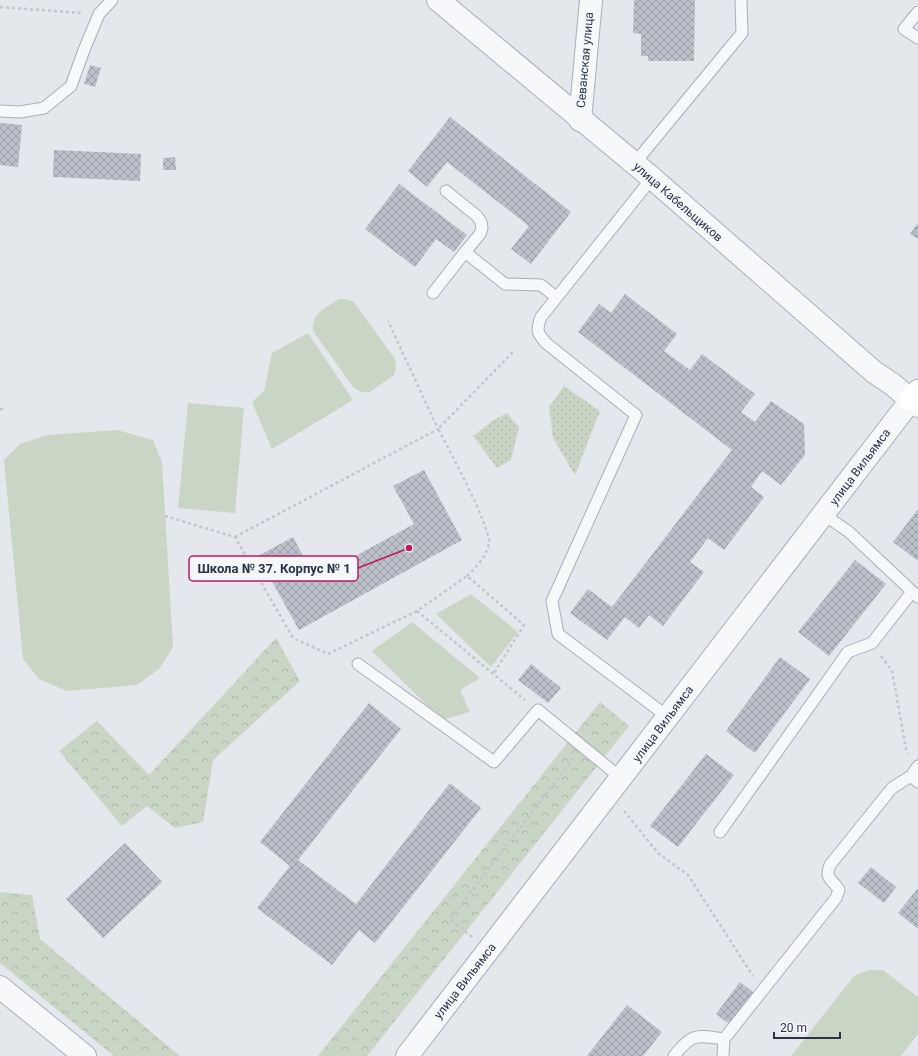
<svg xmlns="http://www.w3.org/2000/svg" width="918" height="1056" font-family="Roboto,sans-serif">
	<defs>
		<pattern id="forest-crowns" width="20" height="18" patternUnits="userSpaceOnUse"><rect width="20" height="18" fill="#c9d6c5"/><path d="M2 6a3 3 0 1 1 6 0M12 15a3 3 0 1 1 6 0" fill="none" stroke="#adb8ab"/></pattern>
		<pattern id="park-dots" width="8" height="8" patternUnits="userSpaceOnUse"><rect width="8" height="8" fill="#c9d6c5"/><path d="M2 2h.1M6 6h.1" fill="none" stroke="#adb8ab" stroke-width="1.8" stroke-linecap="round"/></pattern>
		<pattern id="building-cross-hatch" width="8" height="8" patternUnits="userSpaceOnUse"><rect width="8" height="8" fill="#bbc0ca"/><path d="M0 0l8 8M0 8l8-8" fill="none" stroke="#989da6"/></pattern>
	</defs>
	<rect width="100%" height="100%" fill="#e4e7ec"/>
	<g fill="#c9d6c5">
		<path d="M 339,299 L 346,299 L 354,302 L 395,359 L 396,368 L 394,375 L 370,392 L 362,392 L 354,388 L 313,331 C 312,312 325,309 339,299 Z"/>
		<polygon points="308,333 353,400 272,449 252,402 264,391 272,353"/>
		<polygon points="188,403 244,408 235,513 178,508"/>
		<polygon points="117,430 153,440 162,462 173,647 160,668 137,685 67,691 39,679 23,659 4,460 20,444 48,435"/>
		<polygon points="471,594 518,632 491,667 436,614"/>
		<polygon points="412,622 480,678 460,690 470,712 442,720 372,651"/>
		<polygon points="868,970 883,970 918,997 918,1034 901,1056 791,1056 854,976"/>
	</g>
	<g fill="url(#forest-crowns)">
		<polygon points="276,638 300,681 213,760 203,822 175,828 147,806 122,826 59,751 97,721 149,775"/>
		<polygon points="600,702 629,726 367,1056 318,1056"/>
		<polygon points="0,892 32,895 40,939 180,1056 114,1056 0,963"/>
	</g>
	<g fill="url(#park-dots)">
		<polygon points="564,386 600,411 575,475 553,438 549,407"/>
		<polygon points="507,413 519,427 511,460 497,468 473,436 492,421"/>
	</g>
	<g fill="url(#building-cross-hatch)">
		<polygon points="634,0 695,0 694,61 648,61 648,56 641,56 641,34 633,33"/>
		<polygon points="90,65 101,68 95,87 84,84"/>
		<polygon points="450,117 571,212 531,264 511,249 529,226 447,162 427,187 408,171"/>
		<polygon points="0,123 22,125 18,167 0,165"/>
		<polygon points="54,150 141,154 140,181 53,177"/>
		<polygon points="175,157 176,170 163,170 163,158"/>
		<polygon points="399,184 467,235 454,252 436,239 415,267 365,229"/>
		<polygon points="918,223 918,239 910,234"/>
		<polygon points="625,294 677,334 664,351 690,370 702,354 755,394 741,412 755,422 771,401 804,424 805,455 781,485 762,471 751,487 764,497 724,550 708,538 690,562 704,572 663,626 649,615 639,628 625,617 607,640 570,613 588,589 612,607 732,450 578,332 599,304 611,313"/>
		<polygon points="424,470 462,540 299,630 258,556 293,537 315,578 414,524 393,486"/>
		<polygon points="918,509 918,561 893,542"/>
		<polygon points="855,560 886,584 829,656 798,632"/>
		<polygon points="780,657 810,679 755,753 726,731"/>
		<polygon points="531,664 561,688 548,703 518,680"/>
		<polygon points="369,703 401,729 298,860 356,904 450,783 481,808 375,943 359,930 332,965 257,908 290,866 260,842"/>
		<polygon points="706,754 734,775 678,847 650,826"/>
		<polygon points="125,843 162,882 103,938 66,899"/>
		<polygon points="871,867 896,887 884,903 858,883"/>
		<polygon points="918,888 918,929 898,913"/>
		<polygon points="740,982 754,993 731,1025 716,1014"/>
		<polygon points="627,1005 662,1032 643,1056 587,1056"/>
	</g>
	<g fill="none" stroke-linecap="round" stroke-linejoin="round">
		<defs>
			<g id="lane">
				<polyline points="918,12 904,29 918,38"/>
				<polyline points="0,111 20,112 44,108 71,86 84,50 99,14 112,0"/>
				<polyline points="634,164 742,33 741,0"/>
				<path d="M 652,178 L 541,317 C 536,330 537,333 546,343 L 636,415 L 552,601 L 558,634 L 668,717"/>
				<polyline points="446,191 477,216 481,222 482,228 480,234 465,252 505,284 541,285 556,297"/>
				<polyline points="433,293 465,252"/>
				<polyline points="823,514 849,532 918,597"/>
				<polyline points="358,664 494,762 538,710 621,778"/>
				<polyline points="918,766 911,776 918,782"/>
				<polyline points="720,832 848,652 872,643 912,592"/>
				<path d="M 674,1056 C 692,1033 696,1035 724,1039"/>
				<path d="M 723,1056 L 724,1039 L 836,898 L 839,890 C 833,879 824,880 830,865 L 892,788 L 911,776"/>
			</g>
			<g id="street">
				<polyline points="438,0 652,178 874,372 892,384 918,406"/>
				<polyline points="580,120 591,0"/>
				<polyline points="0,987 85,1056"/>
				<polyline points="407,1056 911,400"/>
			</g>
			<polyline id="secondary" points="911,400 918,391"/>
		</defs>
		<use href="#lane" stroke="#a9aeb7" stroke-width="13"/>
		<use href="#street" stroke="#a9aeb7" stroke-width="24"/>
		<use href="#secondary" stroke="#a9aeb7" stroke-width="24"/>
		<g stroke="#c2c5cb" stroke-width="2.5" stroke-dasharray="3 3" stroke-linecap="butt">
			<polyline points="0,7 82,13"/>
			<polyline points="0,409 3,409"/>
			<polyline points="165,516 235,537 293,638 328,654 417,611 467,576 524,625 494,673"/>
			<polyline points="235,537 438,429 388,321"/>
			<path d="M 467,576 C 477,566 486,558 489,543 C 491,528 448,447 438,429 L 515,350"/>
			<polyline points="417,611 525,700"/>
			<polyline points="881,656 892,671 907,754"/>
			<polyline points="624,811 658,853 688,875 753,976"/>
			<polyline points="472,937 450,919 573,759"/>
		</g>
		<use href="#lane" stroke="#f7f8fa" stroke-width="11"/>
		<use href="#street" stroke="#f7f8fa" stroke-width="22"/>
		<use href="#secondary" stroke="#fff" stroke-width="22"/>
	</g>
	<g text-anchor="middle" stroke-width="3" stroke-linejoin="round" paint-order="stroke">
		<g font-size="12" fill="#2b3445" stroke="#f4f6f9">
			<text transform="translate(585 60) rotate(-85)" y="4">Севанская улица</text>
			<text transform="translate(678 202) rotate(41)" y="4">улица Кабельщиков</text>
			<text transform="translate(860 467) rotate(-53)" y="4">улица Вильямса</text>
			<text transform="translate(663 724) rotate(-53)" y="4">улица Вильямса</text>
			<text transform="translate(465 981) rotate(-52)" y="4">улица Вильямса</text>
		</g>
	</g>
	<path fill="none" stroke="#c2185b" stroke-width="1.5" d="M409 548L358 568"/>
	<circle fill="#c2185b" stroke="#f4f6f9" stroke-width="1.5" cx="409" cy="548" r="4"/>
	<rect fill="#f4f6f9" stroke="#c2185b" stroke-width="1.5" x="189" y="556" width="169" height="25" rx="4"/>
	<g font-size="13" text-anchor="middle" font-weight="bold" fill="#2b3445">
		<text x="274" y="573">Школа № 37. Корпус № 1</text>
	</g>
	<path d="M774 1032v6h66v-6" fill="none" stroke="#2b3445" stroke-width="2"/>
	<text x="780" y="1032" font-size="12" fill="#2b3445" stroke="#f4f6f9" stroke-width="3" paint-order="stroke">20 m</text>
</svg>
